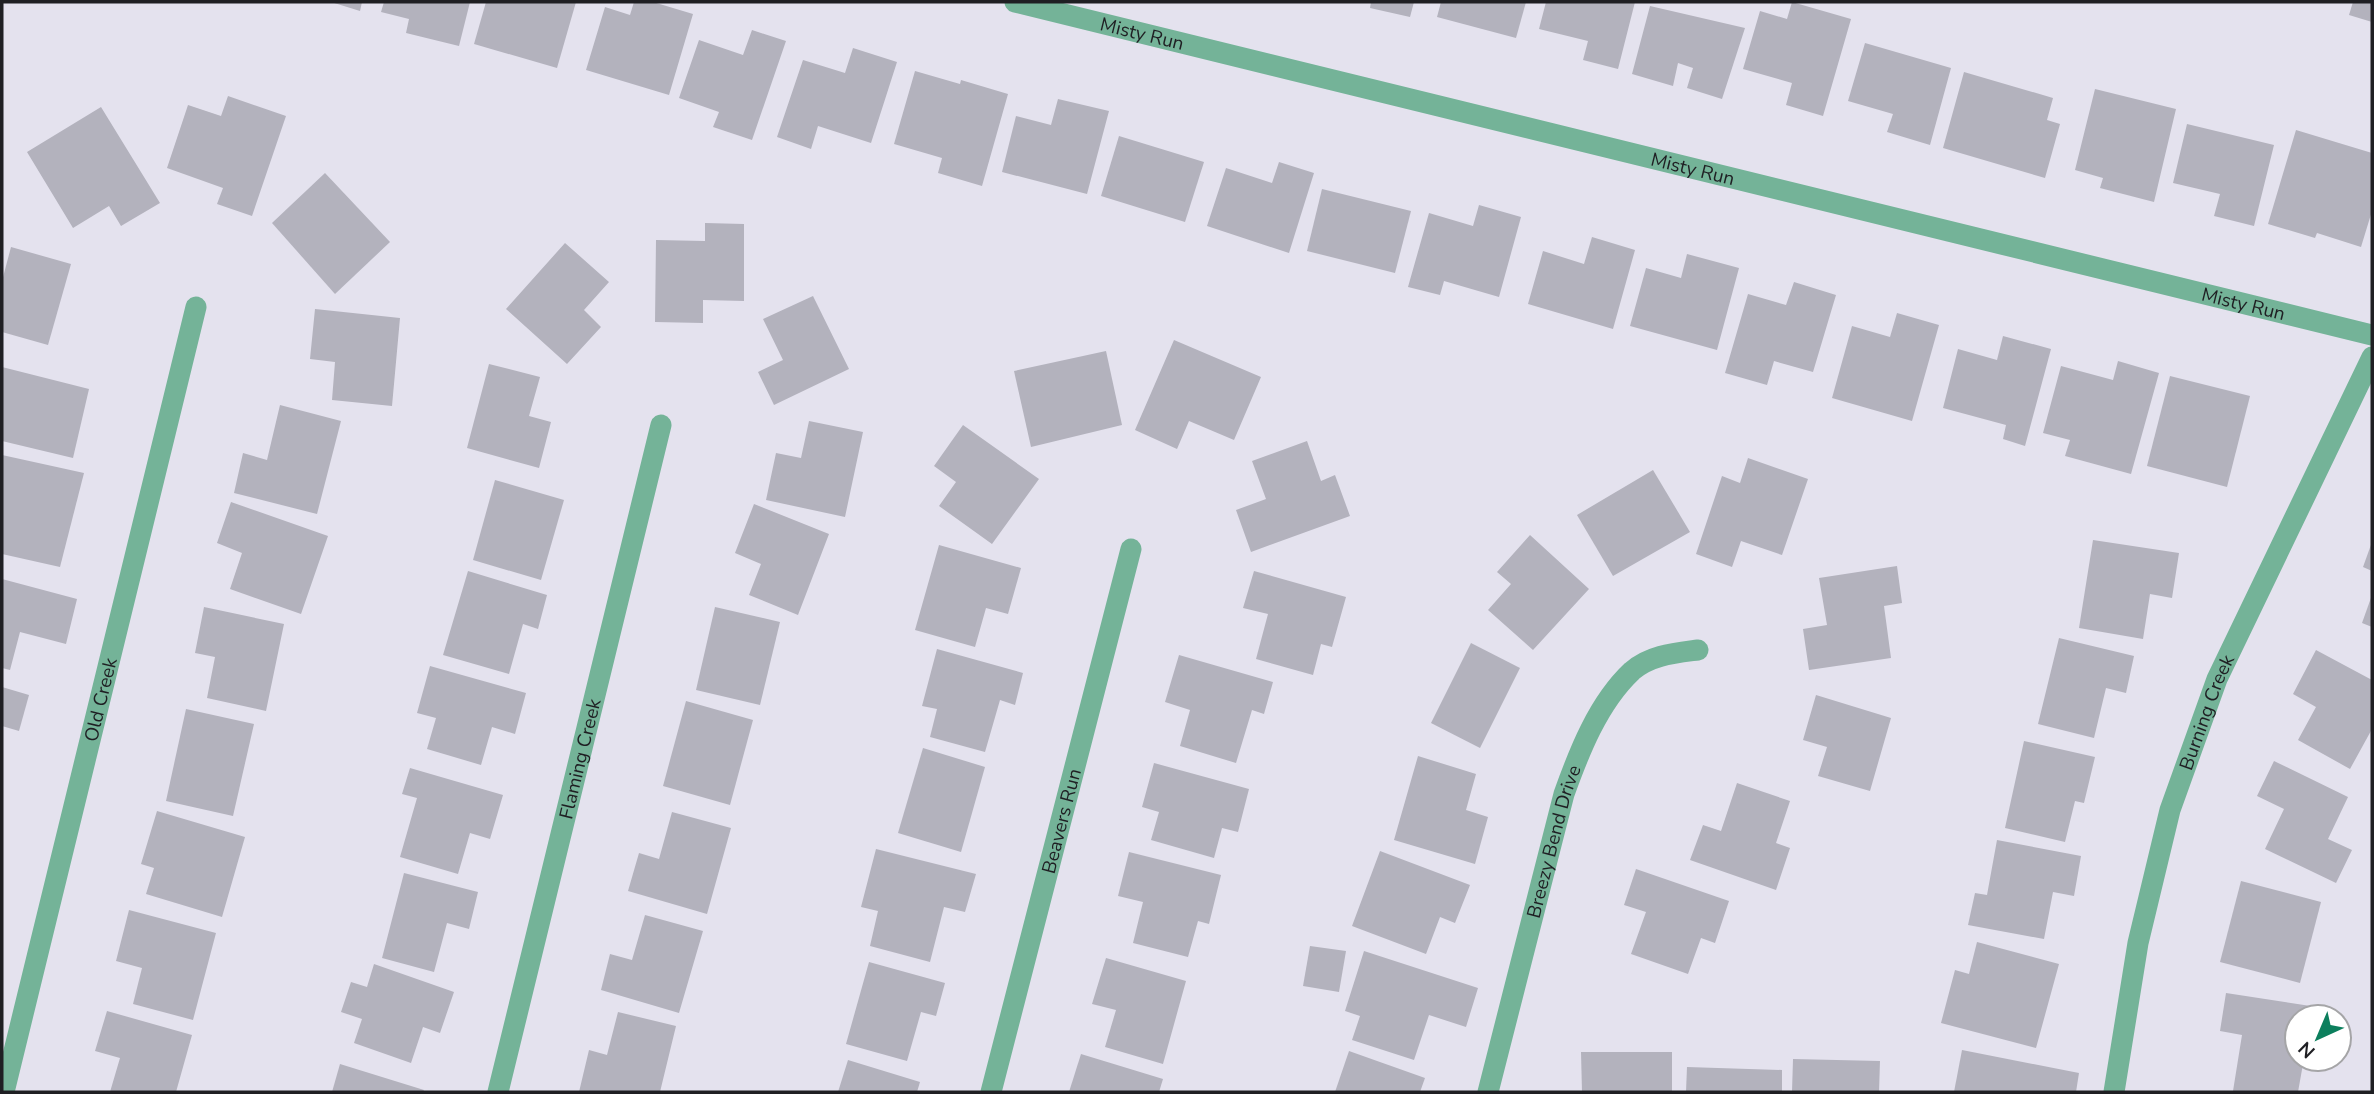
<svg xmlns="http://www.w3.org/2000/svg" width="2374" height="1094" font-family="'Nunito Sans',sans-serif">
	<rect width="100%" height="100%" fill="#e4e2ee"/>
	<g fill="#b3b2bd">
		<polygon points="331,2 362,2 360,11"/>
		<polygon points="384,2 470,2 459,46 406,33 409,19 381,12"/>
		<polygon points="486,2 576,2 557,68 474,44"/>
		<polygon points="634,2 653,2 693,14 669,95 586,70 605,7 630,15"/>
		<polygon points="1371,2 1414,2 1410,17 1370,8"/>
		<polygon points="1441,2 1526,2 1516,38 1437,17"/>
		<polygon points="1546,2 1635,2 1618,69 1583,60 1588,41 1539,29"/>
		<polygon points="1792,2 1851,19 1823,116 1786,105 1792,83 1743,69 1760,11 1787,19"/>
		<polygon points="2353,2 2372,2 2372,22 2349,15"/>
		<polygon points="1650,6 1745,28 1722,99 1687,88 1693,68 1678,63 1673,86 1632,74"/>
		<polygon points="752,30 786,41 752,140 713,127 719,112 679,98 699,40 743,55"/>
		<polygon points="1865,43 1951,68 1930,145 1887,132 1893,114 1848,101"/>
		<polygon points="853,48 897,62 871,143 818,126 811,149 777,137 803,60 845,73"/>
		<polygon points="915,71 960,84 961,80 1008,94 982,186 938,173 942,158 894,144"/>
		<polygon points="1964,72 2053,98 2047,120 2060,124 2045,178 1943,148"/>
		<polygon points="2095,89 2176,109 2154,202 2100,188 2103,178 2075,170"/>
		<polygon points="228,96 286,116 252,216 217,204 223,188 167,168 188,105 221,116"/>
		<polygon points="1058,99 1109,111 1087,194 1002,172 1016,116 1051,125"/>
		<polygon points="101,107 160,203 121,226 109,206 73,228 27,152"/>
		<polygon points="2187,124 2274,145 2254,226 2214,216 2220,194 2173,183"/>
		<polygon points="2296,130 2372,153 2372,211 2361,247 2317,233 2315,238 2268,224"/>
		<polygon points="1119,136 1204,162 1185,222 1101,196"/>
		<polygon points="1279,162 1314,173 1289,253 1207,226 1226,168 1272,183"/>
		<polygon points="325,173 390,242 335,294 272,223"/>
		<polygon points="1322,189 1411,211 1395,273 1307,251"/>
		<polygon points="1479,205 1521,217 1499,297 1444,281 1440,295 1408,287 1429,213 1473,226"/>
		<polygon points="705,223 744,224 744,301 703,300 703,323 655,322 656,240 705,241"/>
		<polygon points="1592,237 1635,250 1613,329 1528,304 1543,251 1584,264"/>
		<polygon points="565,243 609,282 584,310 601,327 567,364 506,309"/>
		<polygon points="11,247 71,264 48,345 2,332 2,281"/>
		<polygon points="1687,254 1739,268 1717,350 1630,326 1646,268 1681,278"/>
		<polygon points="1794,282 1836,295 1813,372 1774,361 1767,385 1725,373 1748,294 1786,305"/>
		<polygon points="813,296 849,369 774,405 758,372 783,360 763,319"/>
		<polygon points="315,309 400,318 392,406 332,400 335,362 310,359"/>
		<polygon points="1897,313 1939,325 1912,421 1832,398 1852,326 1890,337"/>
		<polygon points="2003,336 2051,349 2025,446 2003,439 2006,425 1943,408 1958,349 1997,360"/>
		<polygon points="1174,340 1261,377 1234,440 1189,421 1177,449 1135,430"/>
		<polygon points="1106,351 1122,425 1031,447 1014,371"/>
		<polygon points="2118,361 2159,373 2131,474 2065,456 2070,440 2043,433 2061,366 2113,380"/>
		<polygon points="489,364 540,377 529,416 551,422 539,468 467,448"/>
		<polygon points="2,367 89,389 73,458 2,441"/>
		<polygon points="2170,376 2250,396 2227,487 2147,466"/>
		<polygon points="280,405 341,421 317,514 234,493 243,453 267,460"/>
		<polygon points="809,421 863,432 845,517 766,500 776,453 801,458"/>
		<polygon points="963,425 1039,479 992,544 939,506 956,482 934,466"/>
		<polygon points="1307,441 1321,481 1335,475 1350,516 1251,552 1236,510 1266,499 1252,461"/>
		<polygon points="2,455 84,473 60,567 2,554"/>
		<polygon points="1748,458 1808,479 1782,555 1741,541 1732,567 1696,554 1722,476 1740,483"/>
		<polygon points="1653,470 1690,532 1613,576 1577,515"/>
		<polygon points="495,480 564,500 541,580 473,560"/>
		<polygon points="231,502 328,536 301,614 230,589 242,553 217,543"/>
		<polygon points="754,504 829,534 798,615 749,595 761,564 735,553"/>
		<polygon points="1530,535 1589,589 1533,650 1488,610 1511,584 1497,572"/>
		<polygon points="2093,540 2179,553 2172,598 2150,594 2143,639 2079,628"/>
		<polygon points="2372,542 2372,571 2363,567"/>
		<polygon points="939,545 1021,568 1008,614 986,608 975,647 915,630"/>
		<polygon points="1897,566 1902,603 1884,606 1891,658 1809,670 1803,629 1827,625 1819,578"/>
		<polygon points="468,571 547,595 538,629 523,624 509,674 443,655"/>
		<polygon points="1254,571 1346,597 1332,647 1321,644 1313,675 1256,659 1268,614 1243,608"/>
		<polygon points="2,579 77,599 66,644 20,632 10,670 2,668"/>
		<polygon points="2372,595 2372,627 2362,623"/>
		<polygon points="204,607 284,624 266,711 207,698 215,657 195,653"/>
		<polygon points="715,607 780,622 760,705 696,690"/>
		<polygon points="2059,638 2134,656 2126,693 2106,688 2094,738 2038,724"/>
		<polygon points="1471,643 1520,668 1480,748 1431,723"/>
		<polygon points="937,649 1023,673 1015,705 1000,700 985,752 930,737 937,709 922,706"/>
		<polygon points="2316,650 2372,680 2372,729 2350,769 2298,740 2316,707 2293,694"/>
		<polygon points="1179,655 1273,682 1264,714 1252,710 1236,763 1180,746 1190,710 1165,702"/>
		<polygon points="430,666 526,693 515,734 492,727 481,765 427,749 436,718 417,713"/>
		<polygon points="2,687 29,695 19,731 2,726"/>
		<polygon points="1816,695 1891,718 1870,791 1818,776 1827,747 1803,740"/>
		<polygon points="686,701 753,720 730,805 663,786"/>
		<polygon points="186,709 254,724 233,816 166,801"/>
		<polygon points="2024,741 2095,757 2084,803 2075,801 2065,842 2005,828"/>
		<polygon points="923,748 985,767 961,852 898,833"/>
		<polygon points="1418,756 1476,774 1466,810 1488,817 1475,864 1394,840"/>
		<polygon points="2274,761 2348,797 2328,839 2352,850 2336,883 2265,849 2284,809 2257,796"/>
		<polygon points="1154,763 1249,789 1238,832 1222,828 1214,858 1151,840 1159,812 1142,807"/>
		<polygon points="410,768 503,795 490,839 470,833 458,874 400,857 417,798 402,794"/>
		<polygon points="1737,783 1790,801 1776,843 1790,848 1776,890 1690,860 1703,825 1721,831"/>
		<polygon points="157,811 245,837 222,917 146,894 154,868 141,864"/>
		<polygon points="672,812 731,828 707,914 628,891 639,853 659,859"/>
		<polygon points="1997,840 2081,856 2074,896 2053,892 2044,939 1968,925 1975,893 1987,895"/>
		<polygon points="876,849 976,874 965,912 944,907 930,962 870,946 878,911 861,907"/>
		<polygon points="1380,851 1470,885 1455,923 1440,917 1426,954 1352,926"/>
		<polygon points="1129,852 1221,875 1209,924 1198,921 1188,957 1133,943 1143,902 1118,896"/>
		<polygon points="1636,869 1729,901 1715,943 1701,938 1688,974 1631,954 1646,912 1624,905"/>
		<polygon points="404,873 478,892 469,929 447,923 434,972 382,958"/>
		<polygon points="2241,881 2321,902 2300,983 2220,962"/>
		<polygon points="129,910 216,933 193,1020 133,1004 142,968 116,961"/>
		<polygon points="645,915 703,931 679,1013 601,990 610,954 632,960"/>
		<polygon points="1977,942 2059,964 2036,1048 1941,1023 1955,970 1969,974"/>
		<polygon points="1310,946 1346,951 1339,992 1303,986"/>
		<polygon points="1364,951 1478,988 1466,1027 1429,1015 1414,1060 1352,1040 1360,1016 1345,1011"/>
		<polygon points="1106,958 1186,981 1163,1064 1105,1047 1116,1010 1092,1004"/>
		<polygon points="869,962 945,983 936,1016 921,1012 907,1061 846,1044"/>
		<polygon points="374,964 454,992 440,1033 423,1027 411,1063 354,1043 362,1019 341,1012 351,982 367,987"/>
		<polygon points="2226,993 2330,1009 2329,1017 2297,1017 2297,1059 2322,1059 2321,1067 2303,1064 2298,1092 2233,1091 2242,1035 2220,1031"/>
		<polygon points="107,1011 192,1035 176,1092 110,1092 120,1058 95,1051"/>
		<polygon points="618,1012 676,1026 660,1092 579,1092 589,1050 607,1055"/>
		<polygon points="1962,1050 2079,1073 2076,1092 1954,1092"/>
		<polygon points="1349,1051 1425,1078 1420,1092 1335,1092"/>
		<polygon points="1581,1052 1672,1052 1672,1092 1582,1092"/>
		<polygon points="1081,1054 1163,1079 1159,1092 1069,1092"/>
		<polygon points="1793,1059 1880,1061 1879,1092 1792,1092"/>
		<polygon points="848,1060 920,1082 917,1092 838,1092"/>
		<polygon points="340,1064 424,1090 423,1092 332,1092"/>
		<polygon points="1687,1067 1782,1070 1782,1092 1686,1092"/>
	</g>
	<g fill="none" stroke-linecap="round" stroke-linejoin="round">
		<g stroke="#74b398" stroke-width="21">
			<path id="s1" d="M 1015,2 L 2372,335"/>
			<path id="s2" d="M 4,1092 L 196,307"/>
			<path id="s3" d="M 498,1092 L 661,425"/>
			<path id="s4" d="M 991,1092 L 1131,549"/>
			<path id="s5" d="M 1488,1092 L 1564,794 C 1579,752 1598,703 1632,671 C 1650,655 1675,653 1698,650"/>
			<path id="s6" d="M 2114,1092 L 2138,943 L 2170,810 L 2217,679 L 2372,357"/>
		</g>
	</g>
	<g text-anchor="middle" stroke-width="6" stroke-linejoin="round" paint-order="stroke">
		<g font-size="19" fill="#1f1f23" stroke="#fff">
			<text dy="7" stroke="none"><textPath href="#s1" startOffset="131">Misty Run</textPath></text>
			<text dy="7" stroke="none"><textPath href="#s1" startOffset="698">Misty Run</textPath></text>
			<text dy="7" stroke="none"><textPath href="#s1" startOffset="1265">Misty Run</textPath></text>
			<text dy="7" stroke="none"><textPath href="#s2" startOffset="404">Old Creek</textPath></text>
			<text dy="7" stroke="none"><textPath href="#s6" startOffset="392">Burning Creek</textPath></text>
			<text dy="7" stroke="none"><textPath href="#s3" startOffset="343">Flaming Creek</textPath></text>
			<text dy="7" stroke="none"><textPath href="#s4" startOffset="280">Beavers Run</textPath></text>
			<text dy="7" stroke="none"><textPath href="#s5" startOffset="259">Breezy Bend Drive</textPath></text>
		</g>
	</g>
	<rect width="2374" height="1094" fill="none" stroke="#1f1f23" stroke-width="7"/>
	<g transform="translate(2318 1038) rotate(224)"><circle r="33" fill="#ffffff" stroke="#a5a5a7" stroke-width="2"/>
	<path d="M0-5L12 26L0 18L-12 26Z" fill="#0c7f5d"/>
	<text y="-10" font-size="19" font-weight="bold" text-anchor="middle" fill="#1f1f23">N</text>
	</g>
</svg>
